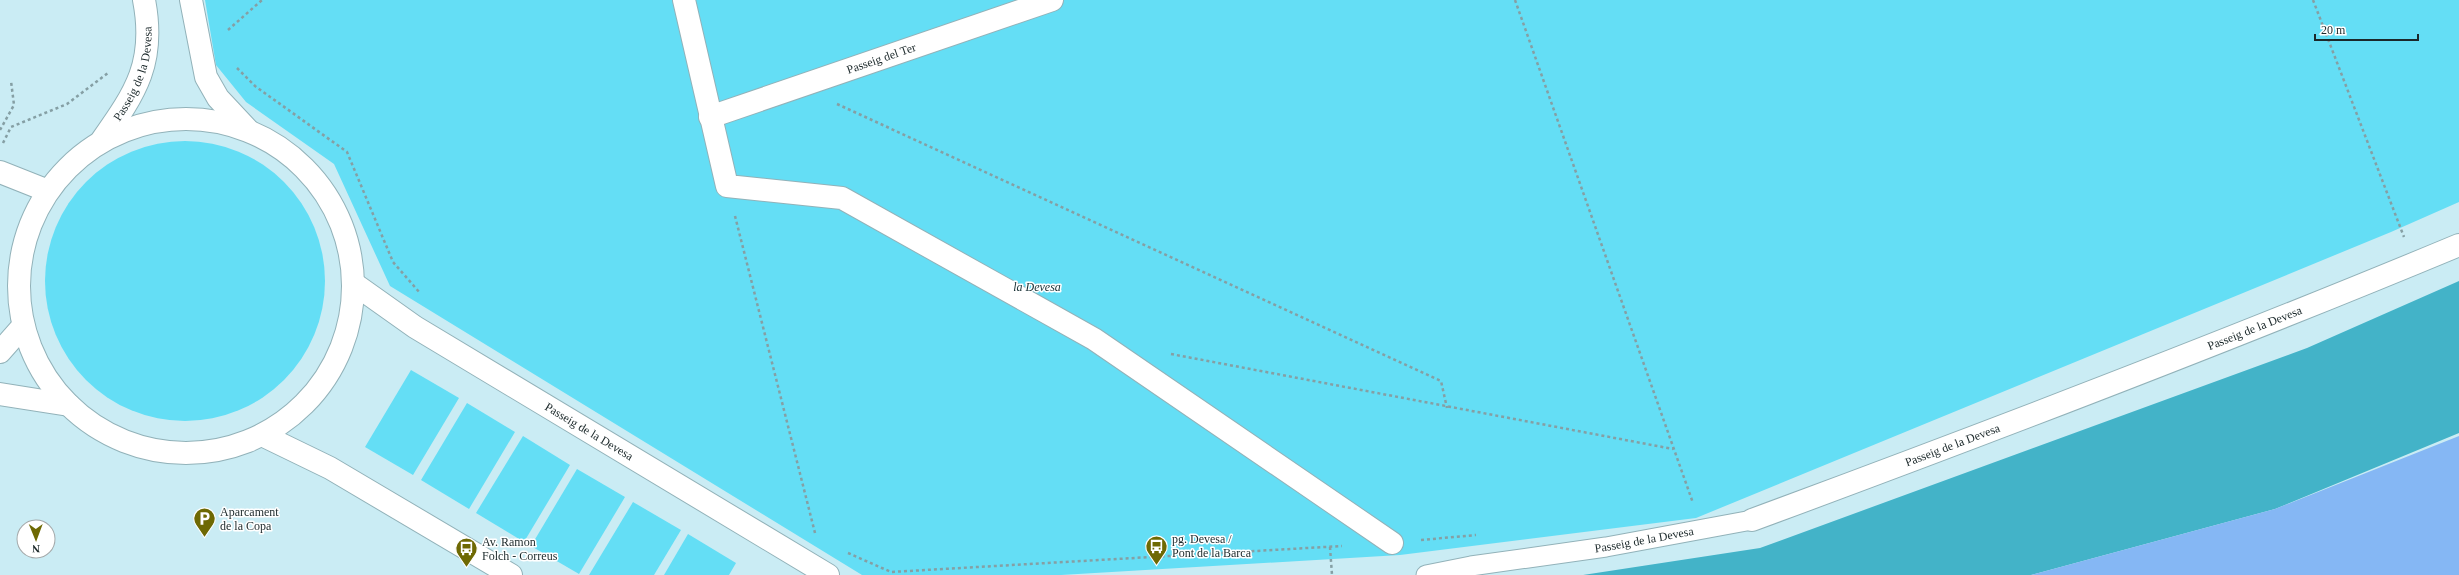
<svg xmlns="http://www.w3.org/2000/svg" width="2459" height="575" font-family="'Times New Roman',serif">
	<rect width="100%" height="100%" fill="#caecf4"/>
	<g fill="#64def5">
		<polygon points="205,0 2459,0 2459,202 2391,232 1696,518 1400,555 1061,575 862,575 390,286 334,164 246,102 216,65"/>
		<circle cx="185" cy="281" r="140"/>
		<polygon points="411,370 459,398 413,475 365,447"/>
		<polygon points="467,403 515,432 469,509 421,480"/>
		<polygon points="523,436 570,465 524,542 476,513"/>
		<polygon points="577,469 625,497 579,574 531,546"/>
		<polygon points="633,502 681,530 654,575 589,575"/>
		<polygon points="688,534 736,563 729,575 664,575"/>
	</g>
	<polygon fill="#43b3c8" points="2459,281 2459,433 2275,509 2031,575 1583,575 1760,548 2307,348"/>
	<polygon fill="#85b7f4" points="2459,436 2459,575 2031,575 2275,509"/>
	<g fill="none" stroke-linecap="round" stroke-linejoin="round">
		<defs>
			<g id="lane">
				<path id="s1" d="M 1426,575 L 1471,566 L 1606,547 L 1752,520"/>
			</g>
			<g id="street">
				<polyline points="684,0 727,186 842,198 1094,339 1392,543"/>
				<path id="s2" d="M 710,117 L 1052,0"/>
				<polyline points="0,172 48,191"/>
				<path id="s3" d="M 1752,520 C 1990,432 2226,342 2459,245"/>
			</g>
			<g id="secondary">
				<polyline points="191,0 206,77 218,98 247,129"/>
				<circle cx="186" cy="286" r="167"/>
				<path id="s4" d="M 102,140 C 136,92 156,62 144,0"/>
				<path id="s5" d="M 353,283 L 415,327 L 828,575"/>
				<polyline points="0,352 23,326"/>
				<polyline points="0,394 69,405"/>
				<polyline points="262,435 330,468 511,575"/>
			</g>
		</defs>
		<use href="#lane" stroke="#92b2b9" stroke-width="21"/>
		<use href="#street" stroke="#92b2b9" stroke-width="24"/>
		<use href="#secondary" stroke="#92b2b9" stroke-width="24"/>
		<g stroke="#859fa4" stroke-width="2.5" stroke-dasharray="3 3" stroke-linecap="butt">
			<polyline points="1515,0 1693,503"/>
			<polyline points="2313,0 2404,237"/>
			<polyline points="228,30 262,0"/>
			<polyline points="237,68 255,86 347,152 393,262 420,293"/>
			<polyline points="837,104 1441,381 1447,408"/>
			<polyline points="0,130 14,105 11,81"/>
			<polyline points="3,143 11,127 67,104 108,73"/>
			<polyline points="735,216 815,533"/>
			<polyline points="1171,354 1673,449"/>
			<polyline points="1421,540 1476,535"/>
			<polyline points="1330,547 1332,575"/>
			<polyline points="848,553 891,572 1342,546"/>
		</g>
		<use href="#lane" stroke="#fff" stroke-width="19"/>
		<use href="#street" stroke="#fff" stroke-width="22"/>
		<use href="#secondary" stroke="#fff" stroke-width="22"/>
	</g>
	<defs>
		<symbol id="parking-pin" viewBox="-11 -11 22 30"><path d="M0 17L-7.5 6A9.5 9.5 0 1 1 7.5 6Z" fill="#6e6903" stroke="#fff"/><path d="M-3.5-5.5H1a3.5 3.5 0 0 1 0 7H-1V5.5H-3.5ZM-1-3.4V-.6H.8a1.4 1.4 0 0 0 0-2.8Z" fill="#fff"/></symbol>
		<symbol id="bus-pin" viewBox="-11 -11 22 30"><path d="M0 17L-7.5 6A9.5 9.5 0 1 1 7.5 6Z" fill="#6e6903" stroke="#fff"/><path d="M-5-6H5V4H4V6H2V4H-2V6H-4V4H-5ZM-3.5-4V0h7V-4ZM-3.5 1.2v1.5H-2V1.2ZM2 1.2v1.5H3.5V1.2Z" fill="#fff"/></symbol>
	</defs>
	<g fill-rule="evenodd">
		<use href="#parking-pin" x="192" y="506" width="25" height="34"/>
		<use href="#bus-pin" x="1144" y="534" width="25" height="34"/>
		<use href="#bus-pin" x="454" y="536" width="25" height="34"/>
	</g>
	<g text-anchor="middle" stroke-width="3" stroke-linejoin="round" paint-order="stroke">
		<g font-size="12" fill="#1b282a" stroke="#fff">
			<text dy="4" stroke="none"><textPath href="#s2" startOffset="181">Passeig del Ter</textPath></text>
			<text dy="4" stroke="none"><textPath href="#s4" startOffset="75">Passeig de la Devesa</textPath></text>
			<text dy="4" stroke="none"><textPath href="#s3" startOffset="538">Passeig de la Devesa</textPath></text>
			<text dy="4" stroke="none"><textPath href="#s5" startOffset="279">Passeig de la Devesa</textPath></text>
			<text dy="4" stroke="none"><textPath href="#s3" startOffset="214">Passeig de la Devesa</textPath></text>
			<text dy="4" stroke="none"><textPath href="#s1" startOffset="221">Passeig de la Devesa</textPath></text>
		</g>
		<g font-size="12" font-style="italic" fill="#162f34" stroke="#fff">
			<text x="1037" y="291">la Devesa</text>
		</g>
		<g font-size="12" fill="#1b282a" stroke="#fff" text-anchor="start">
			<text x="220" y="516">Aparcament<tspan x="220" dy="14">de la Copa</tspan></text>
			<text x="1172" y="543">pg. Devesa /<tspan x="1172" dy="14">Pont de la Barca</tspan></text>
			<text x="482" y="546">Av. Ramon<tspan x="482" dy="14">Folch - Correus</tspan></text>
		</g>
	</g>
	<g transform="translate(36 539) rotate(179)"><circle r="19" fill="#ffffff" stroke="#a4a9aa"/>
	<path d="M0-3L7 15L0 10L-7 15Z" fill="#6e6903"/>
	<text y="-6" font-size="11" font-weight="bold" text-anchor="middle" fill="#1b282a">N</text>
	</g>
	<path d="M2315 34v6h103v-6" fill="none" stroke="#1b282a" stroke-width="2"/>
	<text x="2321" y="34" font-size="12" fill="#1b282a" stroke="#ffffff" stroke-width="3" paint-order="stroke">20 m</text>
</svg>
